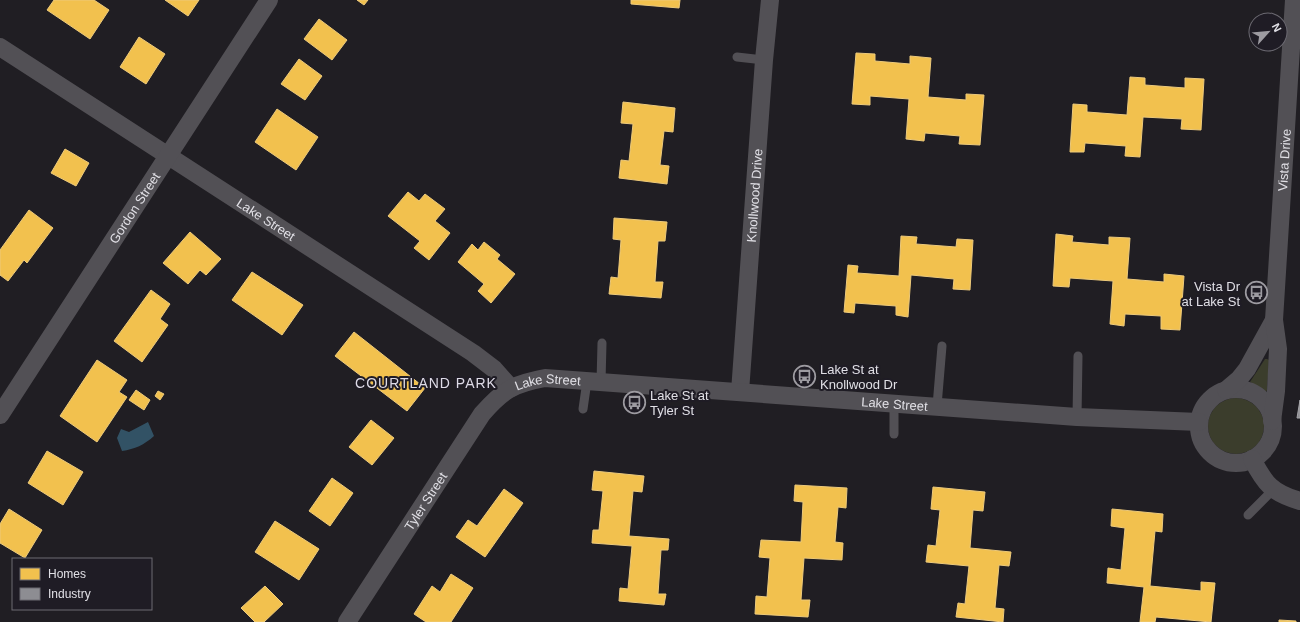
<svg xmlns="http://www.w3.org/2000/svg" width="1300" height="622" font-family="Helvetica,sans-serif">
	<rect width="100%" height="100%" fill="#201e23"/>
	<g fill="#3b3d2c">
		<polygon points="1265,359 1267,359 1269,360 1267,390 1266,392 1250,382"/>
		<circle cx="1236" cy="426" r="28"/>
	</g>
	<path fill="#325265" d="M 148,422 L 154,436 C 144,445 135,449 122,451 L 117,438 L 121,429 L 129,432 Z"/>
	<g fill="#f2c14e" stroke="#edca7b">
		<polygon points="54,0 94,0 109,10 90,39 47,10"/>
		<polygon points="165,0 199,0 188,16"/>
		<polygon points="357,0 368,0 364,5"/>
		<polygon points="631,0 680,0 679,8 631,4"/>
		<polygon points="319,19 347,40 332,60 304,39"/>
		<polygon points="139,37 165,54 146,84 120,67"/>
		<polygon points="856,53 875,54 875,61 910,64 910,56 931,58 928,97 966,100 966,94 984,95 980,145 959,144 960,136 925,133 924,141 906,139 909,99 870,96 870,105 852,104"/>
		<polygon points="299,59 322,76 305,100 281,84"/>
		<polygon points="1130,77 1145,78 1145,85 1185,88 1185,78 1204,79 1201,130 1181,129 1182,119 1143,117 1140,157 1125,156 1126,146 1085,143 1084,152 1070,152 1073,104 1087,105 1087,112 1127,115"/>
		<polygon points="623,102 675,108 673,132 664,131 660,165 669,166 667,184 619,178 621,160 629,161 633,124 621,123"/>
		<polygon points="277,109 318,137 296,170 255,142"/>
		<polygon points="65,149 89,163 76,186 51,173"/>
		<polygon points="408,192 419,201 425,194 445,209 435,221 450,233 429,260 414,248 420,241 388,216"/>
		<polygon points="29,210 53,228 27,263 24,260 8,281 0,275 0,250"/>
		<polygon points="614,218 667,222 665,241 658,241 655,282 663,282 661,298 609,294 611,277 618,278 621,240 613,239"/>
		<polygon points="190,232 221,259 206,275 200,270 188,284 163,263"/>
		<polygon points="1056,234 1073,236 1072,242 1109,245 1109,237 1130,238 1127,279 1164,282 1164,274 1184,276 1180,330 1161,329 1161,316 1125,314 1124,326 1110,324 1113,281 1070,278 1069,287 1053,286"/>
		<polygon points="901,236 917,237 916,244 956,247 957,239 973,240 970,290 953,289 954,279 911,275 908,317 896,315 896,306 855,303 854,313 844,312 848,265 858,266 857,273 899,276"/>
		<polygon points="484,242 500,255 497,259 515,274 491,303 478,291 484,284 458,262 472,244 478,250"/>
		<polygon points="252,272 303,305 282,335 232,300"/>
		<polygon points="151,290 170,304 160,319 168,325 142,362 114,341"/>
		<polygon points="354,332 425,388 407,411 335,356"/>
		<polygon points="97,360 127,380 119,392 127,397 97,442 60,416"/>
		<polygon points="136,390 150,400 144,410 129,400"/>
		<polygon points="158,391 164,394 160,400 155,396"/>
		<polygon points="371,420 394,438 372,465 349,447"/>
		<polygon points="47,451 83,472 63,505 28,483"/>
		<polygon points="594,471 644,476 642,492 633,491 629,536 669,539 668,550 661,550 658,594 666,594 664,605 619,601 620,588 628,589 632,546 592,543 593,530 599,530 603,491 592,490"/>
		<polygon points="332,478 353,493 330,526 309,511"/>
		<polygon points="795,485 847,488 846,508 838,507 835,542 843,543 842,560 804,558 801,600 810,600 808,617 755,614 756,596 767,597 770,558 759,557 761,540 801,542 803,502 794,501"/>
		<polygon points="933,487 985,492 983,511 973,510 970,548 1011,552 1009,566 999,565 995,608 1004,609 1003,622 956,617 958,603 965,604 969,566 926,562 928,545 936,546 940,510 931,509"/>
		<polygon points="504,489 523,503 485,557 456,537 468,520 477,526"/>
		<polygon points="9,509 42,530 25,558 0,543 0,524"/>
		<polygon points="1112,509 1163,514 1162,532 1155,531 1150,586 1201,591 1201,582 1215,583 1211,622 1156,617 1155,622 1140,622 1144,587 1107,583 1108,568 1121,570 1125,528 1111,526"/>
		<polygon points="275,521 319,549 299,580 255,552"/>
		<polygon points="451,574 473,588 451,622 426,622 414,614 432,586 440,592"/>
		<polygon points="265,586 283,604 264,622 255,622 241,608"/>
		<polygon points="1279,620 1296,621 1296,622 1279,622"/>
	</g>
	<polygon fill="#8d8d92" stroke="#a6a6ab" points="1300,400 1300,418 1297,418"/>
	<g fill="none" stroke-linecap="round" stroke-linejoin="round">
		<g stroke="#525055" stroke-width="9">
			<polyline points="737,57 764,60"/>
			<polyline points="601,382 602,343"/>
			<polyline points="894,403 894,434"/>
			<polyline points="937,406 942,346"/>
			<polyline points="583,409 587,381"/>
			<polyline points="1077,417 1078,356"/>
			<polyline points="1248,515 1273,490"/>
		</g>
		<g stroke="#525055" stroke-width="18">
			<path id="s1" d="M 0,47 L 473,353 L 494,369 L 511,388"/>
			<circle cx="1236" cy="426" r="37"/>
			<polyline points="1226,390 1239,379 1247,369 1274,320"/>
			<path id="s2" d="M 740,392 L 764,60 L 770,0"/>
			<path id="s3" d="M 0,415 L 269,0"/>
			<path id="s4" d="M 1272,421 L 1276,391 L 1278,349 L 1274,320 L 1294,0"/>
			<path d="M 1252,459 C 1265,484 1272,493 1300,501"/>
			<path id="s5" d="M 347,622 L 482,414 C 503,390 513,384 545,378 L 1077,417 L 1199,422"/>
		</g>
	</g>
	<defs>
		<symbol id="bus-ring" viewBox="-11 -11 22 22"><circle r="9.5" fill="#1f1c25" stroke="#9d9ba1" stroke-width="1.5"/><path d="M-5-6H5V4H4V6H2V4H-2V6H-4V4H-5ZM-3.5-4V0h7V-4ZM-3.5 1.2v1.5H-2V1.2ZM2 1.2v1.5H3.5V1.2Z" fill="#9d9ba1"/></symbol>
	</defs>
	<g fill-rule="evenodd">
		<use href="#bus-ring" x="1244" y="280" width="25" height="25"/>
		<use href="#bus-ring" x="792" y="364" width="25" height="25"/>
		<use href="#bus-ring" x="622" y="390" width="25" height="25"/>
	</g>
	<g text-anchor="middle" stroke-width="4" stroke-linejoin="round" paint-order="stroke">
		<g font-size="13" fill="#e0dfe5" stroke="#1f1c25">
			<text dy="5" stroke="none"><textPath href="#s4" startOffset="262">Vista Drive</textPath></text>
			<text dy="5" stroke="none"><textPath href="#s2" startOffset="197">Knollwood Drive</textPath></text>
			<text dy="5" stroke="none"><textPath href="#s3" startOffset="247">Gordon Street</textPath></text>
			<text dy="5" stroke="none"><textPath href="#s1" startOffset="317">Lake Street</textPath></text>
			<text dy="5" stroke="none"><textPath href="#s5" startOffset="325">Lake Street</textPath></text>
			<text dy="5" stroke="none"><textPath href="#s5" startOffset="673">Lake Street</textPath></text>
			<text dy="5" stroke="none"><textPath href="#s5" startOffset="144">Tyler Street</textPath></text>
		</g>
		<g font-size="13" fill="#e0dfe5" stroke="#1f1c25" text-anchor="start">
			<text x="1240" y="291" text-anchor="end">Vista Dr<tspan x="1240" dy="15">at Lake St</tspan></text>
			<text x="820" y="374">Lake St at<tspan x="820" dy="15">Knollwood Dr</tspan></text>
			<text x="650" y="400">Lake St at<tspan x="650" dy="15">Tyler St</tspan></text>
		</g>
		<g font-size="14" letter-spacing="1" fill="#dedbe7" stroke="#1f1c25">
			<text x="426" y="388">COURTLAND PARK</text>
		</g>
	</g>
	<rect x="12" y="558" width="140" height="52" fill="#1f1c25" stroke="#6c6a72"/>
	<rect x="20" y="568" width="20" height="12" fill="#f2c14e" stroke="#6c6a72"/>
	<text x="48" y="578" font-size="12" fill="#e0dfe5">Homes</text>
	<rect x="20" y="588" width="20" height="12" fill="#8d8d92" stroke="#6c6a72"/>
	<text x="48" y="598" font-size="12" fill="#e0dfe5">Industry</text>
	<g transform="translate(1268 32) rotate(63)"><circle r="19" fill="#1f1c25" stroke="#6c6a72"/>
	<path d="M0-3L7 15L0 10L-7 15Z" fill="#9d9ba1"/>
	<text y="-6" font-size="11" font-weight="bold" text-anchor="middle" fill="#e0dfe5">N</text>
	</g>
</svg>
